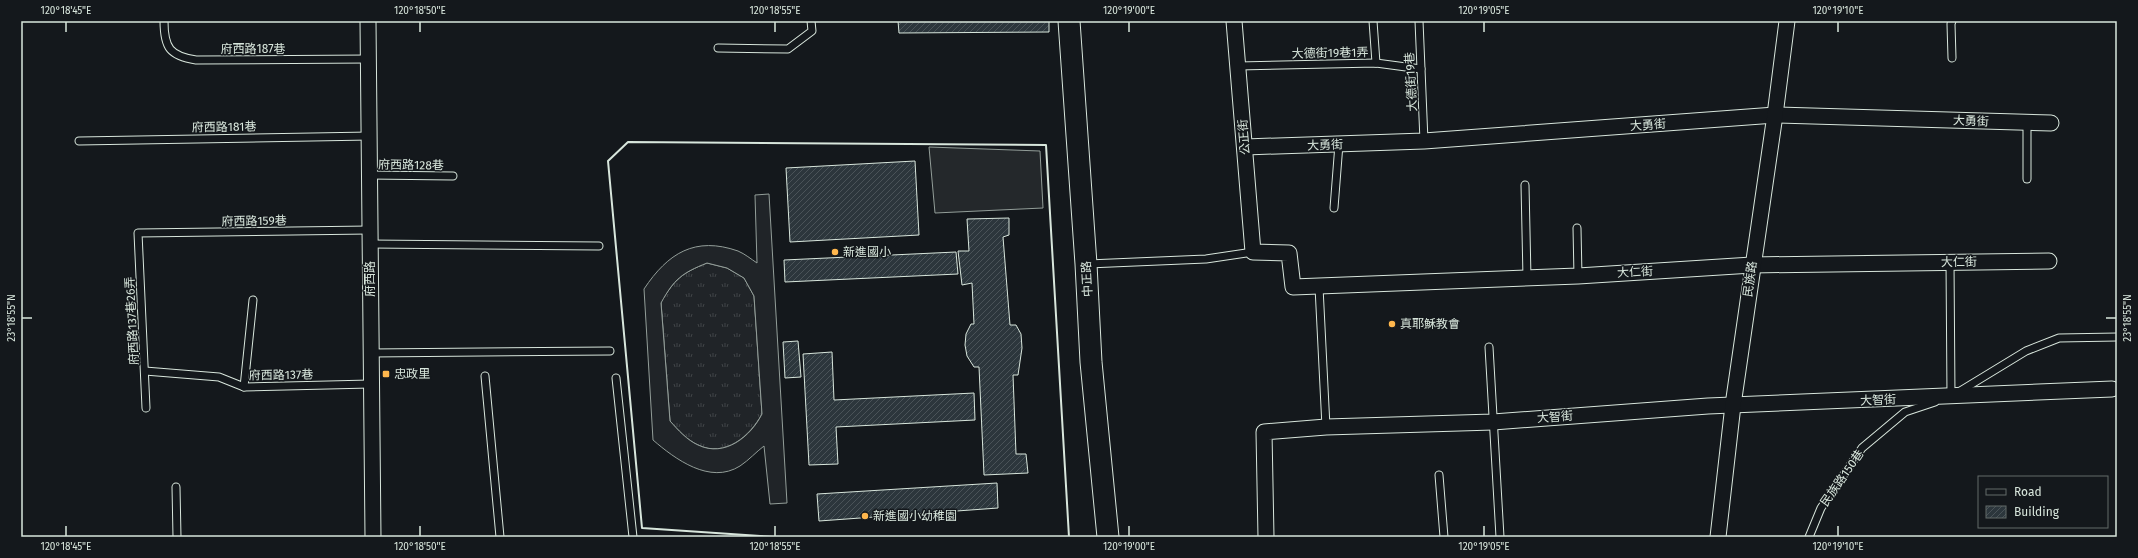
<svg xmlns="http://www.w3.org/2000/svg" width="2138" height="558" font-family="'Fira Sans','Noto Sans TC',sans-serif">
	<defs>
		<pattern id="grass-tufts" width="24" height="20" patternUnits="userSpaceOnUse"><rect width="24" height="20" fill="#202428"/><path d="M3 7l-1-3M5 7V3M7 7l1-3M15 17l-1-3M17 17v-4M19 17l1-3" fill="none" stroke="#404447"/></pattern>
		<pattern id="building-hatch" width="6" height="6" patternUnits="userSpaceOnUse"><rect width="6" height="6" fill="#2c363c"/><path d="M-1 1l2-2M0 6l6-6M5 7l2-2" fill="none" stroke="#4a5358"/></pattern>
	</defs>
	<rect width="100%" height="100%" fill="#14181c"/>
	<path fill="url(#grass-tufts)" stroke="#939e99" d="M 707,263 L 727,268 L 744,278 L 754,296 L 762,414 C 750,436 725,458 698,445 C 687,440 678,430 670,421 L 661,302 C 675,279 682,273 707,263 Z"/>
	<path fill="#202428" stroke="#939e99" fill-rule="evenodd" d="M 769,194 L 787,503 L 770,504 L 764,446 C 756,452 749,460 740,466 C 710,485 675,459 653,440 L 644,289 C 668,253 695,236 738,251 C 745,254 751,259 757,263 L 755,195 ZM 707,263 L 727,268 L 744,278 L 754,296 L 762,414 C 751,436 725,458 698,445 C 687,440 678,430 670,421 L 661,303 C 674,279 682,273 707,263 Z"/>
	<polygon fill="#24282b" stroke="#939e99" points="929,147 1040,151 1043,208 935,213"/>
	<g fill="url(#building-hatch)" stroke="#d8e6dc">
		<polygon points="898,21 1049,21 1049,32 899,33"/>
		<polygon points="915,161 919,235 790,242 786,168"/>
		<polygon points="1009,218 1009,235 1003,237 1010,325 1016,325 1021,334 1022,348 1018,375 1013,375 1016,454 1026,454 1028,473 984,475 979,367 974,367 967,356 965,345 966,334 971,324 974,324 972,283 962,285 958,251 969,251 967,219"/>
		<polygon points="956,252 958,274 785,282 784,260"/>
		<polygon points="798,341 801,377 785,378 783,342"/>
		<polygon points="832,352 834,400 974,393 975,420 836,427 838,464 809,465 803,354"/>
		<polygon points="997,483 998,508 819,521 817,494"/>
	</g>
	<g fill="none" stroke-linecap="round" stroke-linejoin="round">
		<defs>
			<g id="lane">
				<path d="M 164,21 C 164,48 170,56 196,60 L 369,59"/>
				<polyline points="1373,21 1376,63"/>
				<polyline points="1419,21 1424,141"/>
				<polyline points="718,48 788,49 812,31 811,21"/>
				<polyline points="1952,58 1951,24 1952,21"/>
				<polyline points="1238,66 1376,63 1421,69"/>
				<polyline points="79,141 370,136"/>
				<polyline points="369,175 453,176"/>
				<polyline points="2027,179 2027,123"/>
				<polyline points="1525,185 1527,278"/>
				<polyline points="1334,208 1339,144"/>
				<polyline points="1577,228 1578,276"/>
				<polyline points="370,244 599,246"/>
				<polyline points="1950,262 1951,396"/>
				<polyline points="1088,264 1206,259 1253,252"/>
				<polyline points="1319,287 1326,427"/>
				<polyline points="1489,347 1500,537"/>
				<polyline points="371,353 610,351"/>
				<polyline points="145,371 219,377 244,387 370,384"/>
				<polyline points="485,376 500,537"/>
				<polyline points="616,378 633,537"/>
				<polyline points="244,387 253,300"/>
				<polyline points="1957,393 2026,351 2059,338 2117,337"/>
				<polyline points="146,408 138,233 369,230"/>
				<polyline points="1439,475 1444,537"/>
				<polyline points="176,487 177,537"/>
				<polyline points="1809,537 1821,508 1862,448 1905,412 1935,402"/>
			</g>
			<g id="street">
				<polyline points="368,21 373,537"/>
				<polyline points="1234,21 1253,252 1289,253 1293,287 1578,276 1752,265 2049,261"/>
				<polyline points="1245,147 1424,141 1775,115 2051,123"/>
				<polyline points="1266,537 1264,432 1326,427 1493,422 1708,406 2112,389"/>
				<polyline points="1718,537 1733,405 1775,115 1787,21"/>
			</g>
			<polyline id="secondary" points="1069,21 1086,264 1091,362 1108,537"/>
		</defs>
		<use href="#lane" stroke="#d8e6dc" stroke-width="9"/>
		<use href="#street" stroke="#d8e6dc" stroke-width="17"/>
		<use href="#secondary" stroke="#d8e6dc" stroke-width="23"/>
		<use href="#lane" stroke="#14181c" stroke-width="7"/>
		<use href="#street" stroke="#14181c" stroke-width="15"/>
		<use href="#secondary" stroke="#14181c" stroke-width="21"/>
		<polyline stroke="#d8e6dc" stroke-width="2" points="774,537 642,528 608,161 628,142 1046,145 1069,537"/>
	</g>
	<path fill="none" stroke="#d8e6dc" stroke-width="1.5" d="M 66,22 L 66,32M 420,22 L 420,32M 775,22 L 775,32M 1129,22 L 1129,32M 1484,22 L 1484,32M 1838,22 L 1838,32M 22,318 L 32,318M 2106,318 L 2116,318M 66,526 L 66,536M 420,526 L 420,536M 775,526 L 775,536M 1129,526 L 1129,536M 1484,526 L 1484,536M 1838,526 L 1838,536"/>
	<g fill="#ffb74d" stroke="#14181c" stroke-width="1.5">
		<circle cx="835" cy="252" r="4"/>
		<circle cx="1392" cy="324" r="4"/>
		<rect x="382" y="370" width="8" height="8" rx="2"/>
		<circle cx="865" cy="516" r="4"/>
	</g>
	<g text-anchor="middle" stroke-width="3" stroke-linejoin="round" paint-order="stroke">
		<g font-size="12" fill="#d8e6dc" stroke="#14181c">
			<text x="253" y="53">府西路187巷</text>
			<text transform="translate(1330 53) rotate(-1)" y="4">大德街19巷1弄</text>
			<text transform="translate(1411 82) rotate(-93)" y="4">大德街19巷</text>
			<text transform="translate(1971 121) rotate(2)" y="4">大勇街</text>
			<text transform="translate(1648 125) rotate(-4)" y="4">大勇街</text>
			<text transform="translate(224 127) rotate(-1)" y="4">府西路181巷</text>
			<text transform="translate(1244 137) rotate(-95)" y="4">公正街</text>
			<text transform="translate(1325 145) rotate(-2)" y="4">大勇街</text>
			<text transform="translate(411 165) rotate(1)" y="4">府西路128巷</text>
			<text transform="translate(254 221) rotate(-1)" y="4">府西路159巷</text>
			<text transform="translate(1959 262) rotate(-1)" y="4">大仁街</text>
			<text transform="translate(1635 272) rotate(-3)" y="4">大仁街</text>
			<text transform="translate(370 279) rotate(-90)" y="4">府西路</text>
			<text transform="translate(1087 279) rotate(-93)" y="4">中正路</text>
			<text transform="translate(1750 279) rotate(-82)" y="4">民族路</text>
			<text transform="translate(132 321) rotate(-93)" y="4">府西路137巷26弄</text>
			<text transform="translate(281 375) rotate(-1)" y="4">府西路137巷</text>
			<text transform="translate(1878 400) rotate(-2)" y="4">大智街</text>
			<text transform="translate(1555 417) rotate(-4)" y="4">大智街</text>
			<text transform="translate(1842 478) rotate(-55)" y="4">民族路150巷</text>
		</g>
		<g font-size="12" fill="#d8e6dc" stroke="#14181c" text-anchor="start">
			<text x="843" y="256">新進國小</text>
			<text x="1400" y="328">真耶穌教會</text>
			<text x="394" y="378">忠政里</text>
			<text x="873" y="520">新進國小幼稚園</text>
		</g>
	</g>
	<rect width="2138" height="558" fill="none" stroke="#14181c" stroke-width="44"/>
	<rect x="1978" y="476" width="130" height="52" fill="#14181c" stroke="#626a69"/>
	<rect x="1986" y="489" width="20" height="6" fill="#14181c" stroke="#626a69"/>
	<text x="2014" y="496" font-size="12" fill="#d8e6dc">Road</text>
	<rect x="1986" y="506" width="20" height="12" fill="url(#building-hatch)" stroke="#626a69"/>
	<text x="2014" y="516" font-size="12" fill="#d8e6dc">Building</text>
	<rect x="22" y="22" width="2094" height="514" fill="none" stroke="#d8e6dc" stroke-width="1.5"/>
	<g font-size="10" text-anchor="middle" fill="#d8e6dc">
		<text x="66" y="14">120°18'45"E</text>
		<text x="420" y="14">120°18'50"E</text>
		<text x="775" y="14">120°18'55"E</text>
		<text x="1129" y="14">120°19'00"E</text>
		<text x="1484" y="14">120°19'05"E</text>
		<text x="1838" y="14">120°19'10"E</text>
		<text transform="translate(11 318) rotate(-90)" y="4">23°18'55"N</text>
		<text transform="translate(2127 318) rotate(-90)" y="4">23°18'55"N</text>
		<text x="66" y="550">120°18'45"E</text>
		<text x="420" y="550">120°18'50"E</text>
		<text x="775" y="550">120°18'55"E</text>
		<text x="1129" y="550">120°19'00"E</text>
		<text x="1484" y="550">120°19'05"E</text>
		<text x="1838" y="550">120°19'10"E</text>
	</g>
</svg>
